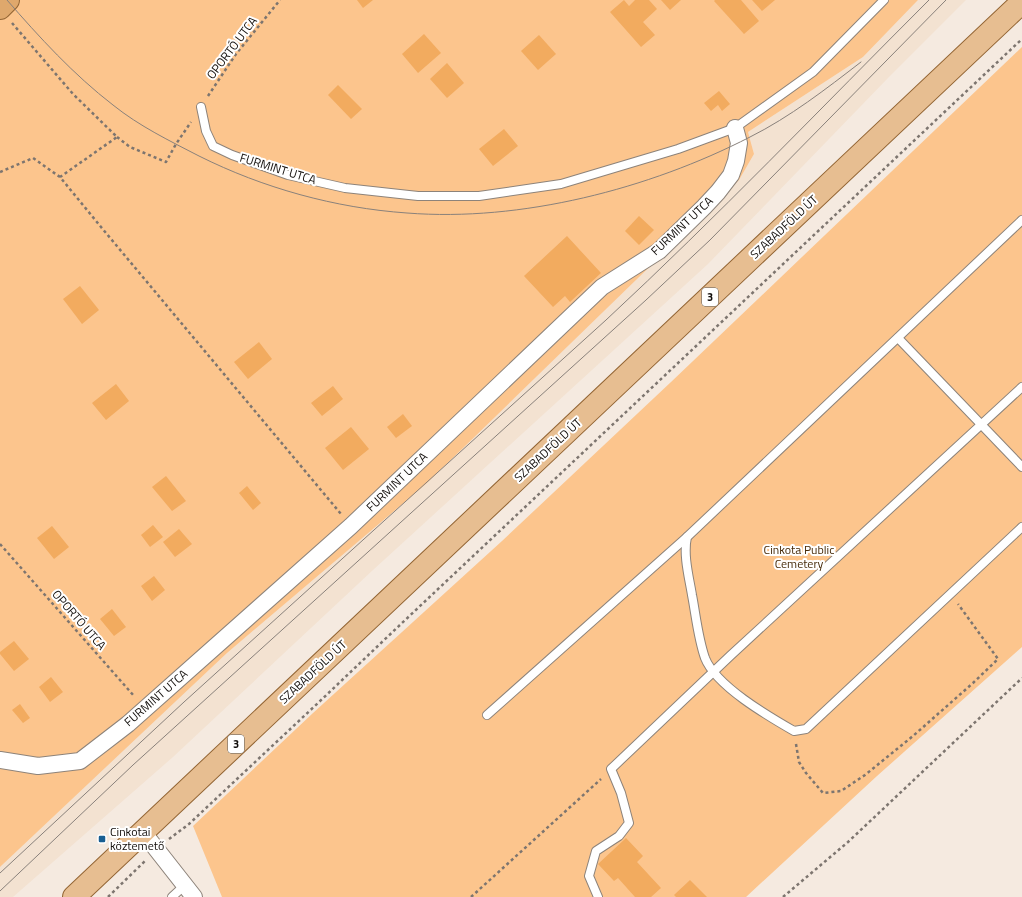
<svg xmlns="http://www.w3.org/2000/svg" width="1022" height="897" font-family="'Titillium Web',sans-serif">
	<rect width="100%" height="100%" fill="#f5eae0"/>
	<polygon fill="#f3e2d1" points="918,0 966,0 888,78 708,264 373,570 173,757 13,897 0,897 0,867 227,653 426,484 739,180 754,154 748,132 863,57"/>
	<g fill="#fcc58d">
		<polygon points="0,0 918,0 863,57 748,132 754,154 739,180 426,484 227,653 0,867"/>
		<polygon points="1022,47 1022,647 877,776 746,897 222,897 193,826 313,713 502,541 671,382"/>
	</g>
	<g fill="#f2ab5f">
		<polygon points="357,0 373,0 363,8"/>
		<polygon points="624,0 629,6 635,0 649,0 657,9 643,22 655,35 641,47 610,12"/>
		<polygon points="661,0 681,0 670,10"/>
		<polygon points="715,0 741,0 759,21 744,34 714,1"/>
		<polygon points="752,0 775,0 762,11"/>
		<polygon points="424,34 441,53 418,73 402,54"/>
		<polygon points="539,35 556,54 538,70 521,51"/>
		<polygon points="447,63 464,83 447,98 430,79"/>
		<polygon points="338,85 362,109 351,119 328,95"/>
		<polygon points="719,91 730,104 722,111 718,105 711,111 704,103"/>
		<polygon points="504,129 518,146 493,166 479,149"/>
		<polygon points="639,216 654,230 639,245 625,231"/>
		<polygon points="567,236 601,273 570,302 565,296 553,307 524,276"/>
		<polygon points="80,286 99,310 82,324 63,299"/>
		<polygon points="259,342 272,359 248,379 234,362"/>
		<polygon points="116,384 129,401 106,420 92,403"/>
		<polygon points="333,386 343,399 322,416 311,403"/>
		<polygon points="403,414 412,426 396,438 387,427"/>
		<polygon points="351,427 369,449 343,470 325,448"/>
		<polygon points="166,476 186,501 172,511 152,487"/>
		<polygon points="247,486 261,503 253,510 239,493"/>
		<polygon points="153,525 163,537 150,547 141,535"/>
		<polygon points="52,526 69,547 54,559 37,538"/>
		<polygon points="179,529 192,544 175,557 163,542"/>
		<polygon points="154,576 165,590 152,601 141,586"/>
		<polygon points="112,609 126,627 114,636 100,619"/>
		<polygon points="14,641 29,659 14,671 0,654 0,652"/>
		<polygon points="51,677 63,692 50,702 39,687"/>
		<polygon points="20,704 30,718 23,723 12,710"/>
		<polygon points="626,838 643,856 637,862 661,888 651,897 635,897 618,878 614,881 598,864"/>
		<polygon points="690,880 707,897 676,897 674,895"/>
	</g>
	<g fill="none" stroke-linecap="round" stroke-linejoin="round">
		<defs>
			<g id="service">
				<polyline points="201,107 206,131 213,146 232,155 288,175 345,188 418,196 479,196 561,184 678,149 735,128 813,72 884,0"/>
				<path d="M 1022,220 L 687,537 C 683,555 689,577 692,595 C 696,616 698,638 705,658 C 716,686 768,716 794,731 L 806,729 L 1022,527"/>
				<polyline points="898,338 1022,467"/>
				<polyline points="487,715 687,537"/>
				<polyline points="172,897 185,885"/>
				<polyline points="598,897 589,876 596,851 619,836 629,823 621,793 611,769 730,656 1022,387"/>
			</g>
			<g id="minor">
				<polyline points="0,760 38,766 80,761 128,724 351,526 602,287 659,251 704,207 718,192 731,175 736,161 739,143 735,128"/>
				<polyline points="143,832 194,897"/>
			</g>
			<polyline id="primary" points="74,897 1022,2"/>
			<polyline id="trunk" points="0,8 8,0"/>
		</defs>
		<use href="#service" stroke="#8d837a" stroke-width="10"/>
		<use href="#minor" stroke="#8d837a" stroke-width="18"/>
		<use href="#primary" stroke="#926433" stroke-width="24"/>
		<use href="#trunk" stroke="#926433" stroke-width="24"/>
		<g stroke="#7d756f" stroke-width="2.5" stroke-dasharray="3 3" stroke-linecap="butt">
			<polyline points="12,23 73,94 117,137 60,177"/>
			<polyline points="208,96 236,54 280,0"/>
			<polyline points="117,137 130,147 166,162 176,144 191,122"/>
			<polyline points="0,172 33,158 60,177 101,227 341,514"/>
			<polyline points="0,544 134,696"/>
			<polyline points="796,744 799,762 806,773 823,793 841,791 865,775 913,736 973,683 998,659 958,604"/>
			<polyline points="169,839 189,824 318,703 402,623 1022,39"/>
			<polyline points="108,897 145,861"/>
			<polyline points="471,897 601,779"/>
			<polyline points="783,897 848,842 1022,678"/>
		</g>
		<use href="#service" stroke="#fff" stroke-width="8"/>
		<use href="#minor" stroke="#fff" stroke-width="16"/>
		<use href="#primary" stroke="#e7be91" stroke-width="22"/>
		<use href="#trunk" stroke="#dfa86c" stroke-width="22"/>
		<g stroke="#89817b" stroke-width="1">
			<path d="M 7,0 C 39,37 74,75 113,105 C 139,126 170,141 199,156 C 263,188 335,208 407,213 C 521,222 649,189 750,137 C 790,117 826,89 861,62"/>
			<path d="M 0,873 L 184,702 L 606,320 C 717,217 822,107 929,0"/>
			<polyline points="0,891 133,765 646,300 710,240 946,0"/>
		</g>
	</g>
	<rect fill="#185e92" stroke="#fff" stroke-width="1.5" x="98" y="835" width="8" height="8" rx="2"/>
	<g text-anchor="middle" stroke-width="4" stroke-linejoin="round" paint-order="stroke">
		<g fill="#fff" stroke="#595654" stroke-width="1">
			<rect x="702" y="288" width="16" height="18" rx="3"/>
			<rect x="228" y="735" width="16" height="18" rx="3"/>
		</g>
		<g font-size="11" font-weight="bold" fill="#120e0b">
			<text x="710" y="301">3</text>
			<text x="236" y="748">3</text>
		</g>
		<g font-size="12" fill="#120e0b" stroke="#fff">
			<text transform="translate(232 48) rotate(-53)" y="4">OPORTÓ UTCA</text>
			<text transform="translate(278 169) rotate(17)" y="4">FURMINT UTCA</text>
			<text transform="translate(682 226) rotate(-43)" y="4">FURMINT UTCA</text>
			<text transform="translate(784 227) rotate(-43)" y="4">SZABADFÖLD ÚT</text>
			<text transform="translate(548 450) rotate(-43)" y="4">SZABADFÖLD ÚT</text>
			<text transform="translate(397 482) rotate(-44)" y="4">FURMINT UTCA</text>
			<text transform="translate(79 620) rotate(49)" y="4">OPORTÓ UTCA</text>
			<text transform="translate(313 672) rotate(-43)" y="4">SZABADFÖLD ÚT</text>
			<text transform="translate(156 698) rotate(-41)" y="4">FURMINT UTCA</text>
		</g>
		<g font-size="12" fill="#462a08" stroke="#fff">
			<text x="799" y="554">Cinkota Public<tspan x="799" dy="14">Cemetery</tspan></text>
		</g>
		<g font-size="12" fill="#120e0b" stroke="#fff" text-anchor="start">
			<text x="110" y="836">Cinkotai<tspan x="110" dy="14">köztemető</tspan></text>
		</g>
	</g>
</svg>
